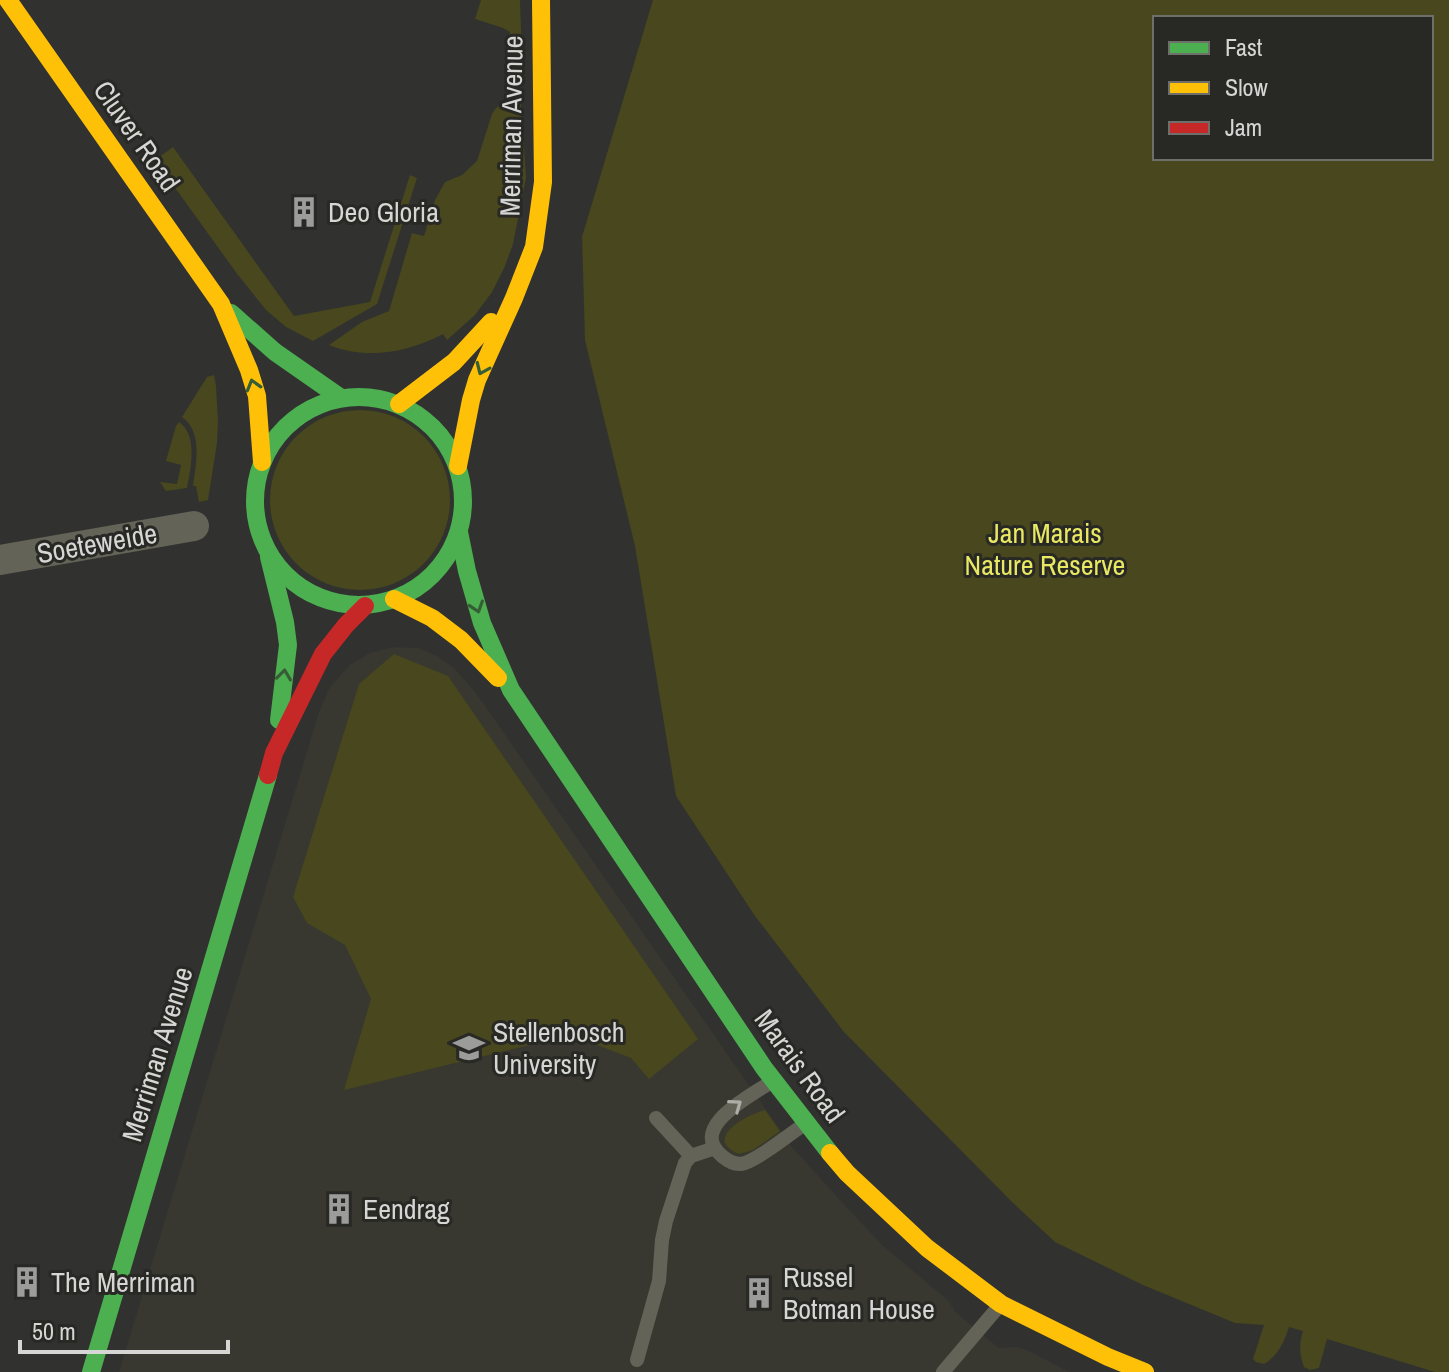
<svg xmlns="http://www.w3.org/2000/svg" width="1449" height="1372" font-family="'Archivo Narrow',sans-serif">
	<rect width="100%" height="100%" fill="#313130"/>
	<polygon fill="#383830" points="394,647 419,648 437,656 454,668 476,693 792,1147 842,1202 882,1245 949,1301 955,1312 999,1348 1017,1347 1027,1350 1069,1372 119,1372 319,712 330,687 350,665 370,653"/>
	<g fill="#48471d" fill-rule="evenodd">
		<polygon points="481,0 520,0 522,61 520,64 513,63 506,56 510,32 503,28 475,19"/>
		<path d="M 653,0 L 1449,0 L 1449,1372 L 1435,1372 L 1327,1339 L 1319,1368 L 1310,1370 L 1304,1367 C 1299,1354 1299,1344 1303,1331 L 1289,1327 C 1284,1342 1278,1356 1264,1364 L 1256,1362 L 1253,1359 L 1264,1325 L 1235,1323 L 1143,1285 L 1055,1242 L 1012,1202 L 844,1032 L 755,916 L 676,796 L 635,546 L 585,340 L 582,237 ZM 1431,18 L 1431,158 L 1155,158 L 1155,18 Z"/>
		<path d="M 507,101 L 518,102 L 521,104 L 526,178 L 513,244 L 505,266 L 492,292 L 475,315 L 447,340 L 443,334 C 407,353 367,360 329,345 L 362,322 L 389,311 L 412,233 L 424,236 L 435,200 L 445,182 L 462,175 L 477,161 L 492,114 L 496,108 Z"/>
		<polygon points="173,147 294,316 370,302 410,175 417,178 377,304 313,341 286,327 266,310 238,275 155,160"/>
		<path d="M 214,375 L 216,386 L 218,422 L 217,443 L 208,500 L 199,502 L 196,486 L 193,486 C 196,464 203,432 182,417 L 207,377 Z"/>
		<circle cx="360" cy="500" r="90"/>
		<path d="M 179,422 C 198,435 191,468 187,488 L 166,491 L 160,482 L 177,484 L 181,465 L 166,461 L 176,426 Z"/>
		<polygon points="394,654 448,676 698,1039 649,1079 631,1058 571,1035 344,1090 371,999 345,945 307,923 293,897 359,684"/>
		<path d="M 765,1110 L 780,1131 L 753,1150 L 739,1154 C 702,1139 746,1115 765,1110 Z"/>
	</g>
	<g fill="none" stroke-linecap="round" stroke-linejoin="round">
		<g stroke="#636357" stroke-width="14">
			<path d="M 771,1082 C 751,1096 687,1127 722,1156 C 729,1162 736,1166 745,1163 C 765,1155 784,1138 802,1126"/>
			<polyline points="656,1118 691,1156"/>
			<polyline points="637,1360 659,1281 662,1240 666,1221 685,1163 691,1156 715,1148"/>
			<polyline points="943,1372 1000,1305"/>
		</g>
		<polyline stroke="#636357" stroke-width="30" points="0,560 194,526"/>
		<g stroke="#4caf50" stroke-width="18">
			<polyline points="231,313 275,352 341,398"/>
			<circle cx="359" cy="501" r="104"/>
			<polyline points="459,532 467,571 482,623 511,690 764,1068 830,1153"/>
			<polyline points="269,557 285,622 288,645 279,720"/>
			<polyline points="91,1372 268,775"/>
		</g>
		<g stroke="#ffc107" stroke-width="18">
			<polyline points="8,0 221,304 249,370 257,396 262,462"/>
			<polyline points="399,404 454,362 491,322"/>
			<polyline points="458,466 471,400 477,380 514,298 534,247 543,182 541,0"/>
			<polyline points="394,599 432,618 461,640 498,678"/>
			<polyline points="830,1153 847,1173 927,1248 1001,1304 1108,1357 1145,1372"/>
		</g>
		<polyline stroke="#c62828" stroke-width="18" points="268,775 274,753 323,654 346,625 365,606"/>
	</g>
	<defs><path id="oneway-chevron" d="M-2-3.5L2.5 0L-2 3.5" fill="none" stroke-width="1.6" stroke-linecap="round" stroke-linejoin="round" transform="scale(2)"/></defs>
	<g stroke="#365e36">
		<use href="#oneway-chevron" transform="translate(482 369) rotate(114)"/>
		<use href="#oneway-chevron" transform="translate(253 385) rotate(-106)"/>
		<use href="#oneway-chevron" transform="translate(477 607) rotate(72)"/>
		<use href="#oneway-chevron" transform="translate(284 675) rotate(-83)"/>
	</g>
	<use stroke="#aeaea8" href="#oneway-chevron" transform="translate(736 1105) rotate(-36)"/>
	<defs>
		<symbol id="building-bare" viewBox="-9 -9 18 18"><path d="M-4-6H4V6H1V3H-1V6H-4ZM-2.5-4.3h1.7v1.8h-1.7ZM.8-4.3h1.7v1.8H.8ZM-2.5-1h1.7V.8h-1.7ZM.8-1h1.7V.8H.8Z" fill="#9c9c9b" stroke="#282825" stroke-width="2.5" paint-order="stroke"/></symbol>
		<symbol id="university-bare" viewBox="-9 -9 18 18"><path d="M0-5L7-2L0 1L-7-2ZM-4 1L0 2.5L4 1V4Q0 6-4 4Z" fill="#9c9c9b" stroke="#282825" stroke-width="2.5" paint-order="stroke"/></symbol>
	</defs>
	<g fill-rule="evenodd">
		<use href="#building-bare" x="282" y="190" width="44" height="44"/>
		<use href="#university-bare" x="447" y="1026" width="44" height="44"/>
		<use href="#building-bare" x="317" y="1187" width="44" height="44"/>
		<use href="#building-bare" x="5" y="1260" width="44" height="44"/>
		<use href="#building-bare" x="737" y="1271" width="44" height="44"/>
	</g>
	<g text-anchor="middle" stroke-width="6" stroke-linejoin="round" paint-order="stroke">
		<g font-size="28" fill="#d6d6d4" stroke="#282825">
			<text transform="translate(511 126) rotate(-89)" y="10">Merriman Avenue</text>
			<text transform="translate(137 136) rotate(55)" y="10">Cluver Road</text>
			<text transform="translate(97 543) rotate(-10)" y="10">Soeteweide</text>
			<text transform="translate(157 1054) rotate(-73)" y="10">Merriman Avenue</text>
			<text transform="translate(800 1066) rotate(54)" y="10">Marais Road</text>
		</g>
		<g font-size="28" fill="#d6d6d4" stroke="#282825" text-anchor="start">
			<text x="328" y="222">Deo Gloria</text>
			<text x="493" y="1042">Stellenbosch<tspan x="493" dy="32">University</tspan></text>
			<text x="363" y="1219">Eendrag</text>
			<text x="783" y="1287">Russel<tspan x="783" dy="32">Botman House</tspan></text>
			<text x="51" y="1292">The Merriman</text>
		</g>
		<g font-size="28" fill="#e9e863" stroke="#282825">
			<text x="1045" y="543">Jan Marais<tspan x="1045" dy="32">Nature Reserve</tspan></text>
		</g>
	</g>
	<rect x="1153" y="16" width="280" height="144" fill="#282825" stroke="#6e6e6b" stroke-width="2"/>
	<rect x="1169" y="42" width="40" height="12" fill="#4caf50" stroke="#6e6e6b" stroke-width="2"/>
	<text x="1225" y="56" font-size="24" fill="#d6d6d4">Fast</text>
	<rect x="1169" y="82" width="40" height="12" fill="#ffc107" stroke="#6e6e6b" stroke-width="2"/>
	<text x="1225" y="96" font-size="24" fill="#d6d6d4">Slow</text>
	<rect x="1169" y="122" width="40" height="12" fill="#c62828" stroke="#6e6e6b" stroke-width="2"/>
	<text x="1225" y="136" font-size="24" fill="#d6d6d4">Jam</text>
	<path d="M20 1340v12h208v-12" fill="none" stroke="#d6d6d4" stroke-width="4"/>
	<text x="32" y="1340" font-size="24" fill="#d6d6d4" stroke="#282825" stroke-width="6" paint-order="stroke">50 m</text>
</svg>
